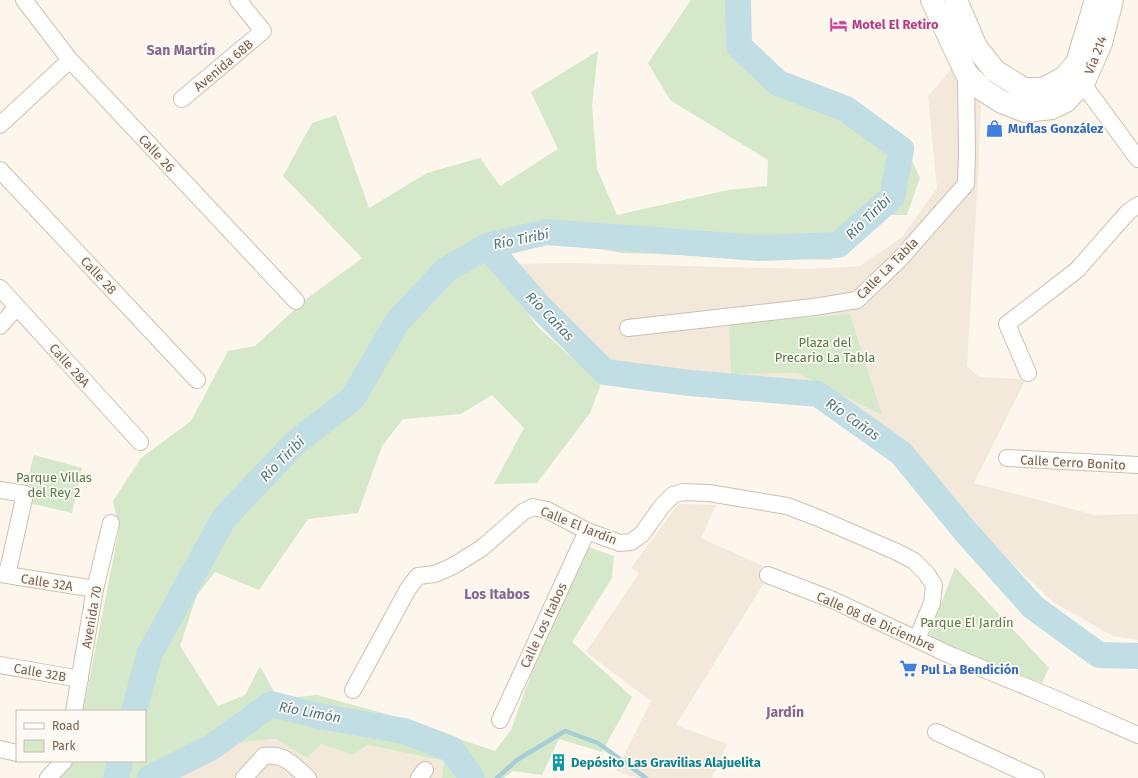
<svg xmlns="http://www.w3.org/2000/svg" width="1138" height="778" font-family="'Fira Sans',sans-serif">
	<rect width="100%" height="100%" fill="#fcf6ec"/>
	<g fill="#f3e9db">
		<polygon points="953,67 981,104 978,178 967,366 979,377 1026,379 974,483 1095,515 1138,514 1138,640 1113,636 1053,602 975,529 928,471 876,425 809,384 610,365 510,264 568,263 809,269 860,266 902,237 937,188 928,96"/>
		<polygon points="681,504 716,505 701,538 772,570 676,725 727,744 712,778 637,778 616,771 651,701 586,652 639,573 631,568 676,507"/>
		<polygon points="276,739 307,758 321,744 353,755 368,745 444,761 442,778 162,778 232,743"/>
	</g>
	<g fill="#d5e9ca">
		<polygon points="691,0 745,0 730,42 784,78 869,118 907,150 920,178 907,215 889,215 831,260 622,253 498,231 503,281 538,327 601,384 590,413 537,483 494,484 524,428 492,395 461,414 403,419 382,446 358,513 308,519 259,590 215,572 197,595 180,646 218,706 245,695 260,666 278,699 317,695 386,714 495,751 511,730 534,666 586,546 614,556 612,578 572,642 632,697 602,752 559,739 542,775 513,771 504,778 442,778 444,761 368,745 353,755 321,744 307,758 276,739 232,743 162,778 60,778 73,761 145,761 145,711 83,711 119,530 113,501 141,458 191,421 228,351 255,346 305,300 362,258 283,176 312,123 336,115 369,208 427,173 480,158 500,186 558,149 531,92 598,51 592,106 597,169 617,215 728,190 767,186 768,160 670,100 648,63"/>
		<polygon points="850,314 882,415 797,373 731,374 729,324"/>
		<polygon points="34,455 82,468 72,513 29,503 25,489"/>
		<polygon points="955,567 1049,668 1042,683 928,639"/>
	</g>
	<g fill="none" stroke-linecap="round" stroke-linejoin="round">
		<polyline stroke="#a7cdd6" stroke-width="4.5" points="497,778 517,760 565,731 598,743 646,778"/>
		<g stroke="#c1dee5" stroke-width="26">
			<polyline points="487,246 538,305 605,372 690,383 818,394 901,453 966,532 1033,607 1099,655 1138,656"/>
			<polyline points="134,711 149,655 224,518 295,443 353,398 397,322 446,270 487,246 546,232 759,248 838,245 892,197 901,149 846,109 778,83 739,46 738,0"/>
			<polyline points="116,778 120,761"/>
			<polyline points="150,778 212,747 271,704 319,716 404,731 451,749 471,776 472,778"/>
		</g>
		<defs>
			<g id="minor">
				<polyline points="24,0 70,60 296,301"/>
				<polyline points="1083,84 1138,159"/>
				<polyline points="182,99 263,31 238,0"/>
				<polyline points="0,125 70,60"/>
				<polyline points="0,170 197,380"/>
				<polyline points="0,288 140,442"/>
				<polyline points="0,326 17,307"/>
				<polyline points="628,328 814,307 857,300 899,260 966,184 967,155 966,73"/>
				<polyline points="1028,373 1007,324 1077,270 1128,212 1138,205"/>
				<polyline points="1007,458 1138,465"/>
				<polyline points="0,490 25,494 7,575"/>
				<polyline points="0,574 95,589"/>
				<polyline points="768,575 833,600 950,655 1051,697 1138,735"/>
				<polyline points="0,665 80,679"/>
				<polyline points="353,690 408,589 418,576 435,574 453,566 482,548 523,512 533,507 547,510 587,531 620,543 631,542 642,534 662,506 673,495 683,492 709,493 787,506 816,517 897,552 914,561 926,573 934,585 932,603 917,639"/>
				<polyline points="74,711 95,589 111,523"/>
				<polyline points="500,720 587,531"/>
				<polyline points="936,732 1036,778"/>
				<polyline points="0,749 17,753"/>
				<polyline points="48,778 64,761"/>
				<path d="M 244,778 L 264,756 C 285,753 293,765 308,778"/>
				<polyline points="419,778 425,770"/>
			</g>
			<g id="secondary">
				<polyline points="932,0 966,73 983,90 1002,102 1025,111 1052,108 1066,101 1073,93 1083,84 1101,43 1112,0"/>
				<polyline points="956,0 976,47 995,71 1024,89 1043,89 1064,78 1077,63 1096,0"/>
			</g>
		</defs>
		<use href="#minor" stroke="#cebfb1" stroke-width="18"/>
		<use href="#secondary" stroke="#d0c0af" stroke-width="24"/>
		<use href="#minor" stroke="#fff" stroke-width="16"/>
		<use href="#secondary" stroke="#fff" stroke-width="22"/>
	</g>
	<defs>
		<symbol id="hotel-bare" viewBox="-9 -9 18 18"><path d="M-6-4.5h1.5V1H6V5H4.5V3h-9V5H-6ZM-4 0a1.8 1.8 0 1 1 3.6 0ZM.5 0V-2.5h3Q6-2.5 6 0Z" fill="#d1479c" stroke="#fefaf3" stroke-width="2.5" paint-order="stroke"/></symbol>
		<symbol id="shop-bare" viewBox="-9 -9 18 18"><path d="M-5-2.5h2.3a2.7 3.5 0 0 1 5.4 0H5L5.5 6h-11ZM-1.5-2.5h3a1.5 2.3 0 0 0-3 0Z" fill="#3f7fe0" stroke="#fefaf3" stroke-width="2.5" paint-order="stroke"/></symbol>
		<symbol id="supermarket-bare" viewBox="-9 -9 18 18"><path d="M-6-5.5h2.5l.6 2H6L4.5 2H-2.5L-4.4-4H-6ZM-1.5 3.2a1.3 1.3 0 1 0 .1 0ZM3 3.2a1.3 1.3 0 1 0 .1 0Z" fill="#3f7fe0" stroke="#fefaf3" stroke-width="2.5" paint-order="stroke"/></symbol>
		<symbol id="building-bare" viewBox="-9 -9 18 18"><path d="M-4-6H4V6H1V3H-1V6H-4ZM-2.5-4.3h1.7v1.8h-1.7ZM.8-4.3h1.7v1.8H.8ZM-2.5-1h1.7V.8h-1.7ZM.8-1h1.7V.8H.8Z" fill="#0f9aa8" stroke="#fefaf3" stroke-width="2.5" paint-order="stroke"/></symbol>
	</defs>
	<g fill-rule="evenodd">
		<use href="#hotel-bare" x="826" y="12" width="25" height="25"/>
		<use href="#shop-bare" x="982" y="116" width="25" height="25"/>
		<use href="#supermarket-bare" x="896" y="656" width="25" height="25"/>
		<use href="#building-bare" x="546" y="750" width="25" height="25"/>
	</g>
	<g text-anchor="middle" stroke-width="3.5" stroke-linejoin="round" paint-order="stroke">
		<g font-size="13" font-weight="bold" fill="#b23c85" stroke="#fefaf3" text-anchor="start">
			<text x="852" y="29">Motel El Retiro</text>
		</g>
		<g font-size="13" fill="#765f4f" stroke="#fefaf3">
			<text transform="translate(1095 55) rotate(-69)" y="5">Vía 214</text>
			<text transform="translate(223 65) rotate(-40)" y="5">Avenida 68B</text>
			<text transform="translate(157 153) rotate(47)" y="5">Calle 26</text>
			<text transform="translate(887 268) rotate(-45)" y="5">Calle La Tabla</text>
			<text transform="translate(99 275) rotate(47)" y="5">Calle 28</text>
			<text transform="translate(70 365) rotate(48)" y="5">Calle 28A</text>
			<text transform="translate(1073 462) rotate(3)" y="5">Calle Cerro Bonito</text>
			<text transform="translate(579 525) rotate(22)" y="5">Calle El Jardín</text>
			<text transform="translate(47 582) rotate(9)" y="5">Calle 32A</text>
			<text transform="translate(91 617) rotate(-80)" y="5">Avenida 70</text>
			<text transform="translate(876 621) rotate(24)" y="5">Calle 08 de Diciembre</text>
			<text transform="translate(543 625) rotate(-65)" y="5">Calle Los Itabos</text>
			<text transform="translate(40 672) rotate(10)" y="5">Calle 32B</text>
		</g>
		<g font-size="13" font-weight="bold" fill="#366cbe" stroke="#fefaf3" text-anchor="start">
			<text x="1008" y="133">Muflas González</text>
			<text x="921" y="674">Pul La Bendición</text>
		</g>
		<g font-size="13" fill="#547b48" stroke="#fefaf3">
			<text x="825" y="347">Plaza del<tspan x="825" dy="15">Precario La Tabla</tspan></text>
			<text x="54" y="482">Parque Villas<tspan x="54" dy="15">del Rey 2</tspan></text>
			<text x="967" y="627">Parque El Jardín</text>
		</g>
		<g font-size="13" font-weight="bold" fill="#0d838f" stroke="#fefaf3" text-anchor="start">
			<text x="571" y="767">Depósito Las Gravilias Alajuelita</text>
		</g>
		<g font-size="14" font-weight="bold" fill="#866791" stroke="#fefaf3">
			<text x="181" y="55">San Martín</text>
			<text x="497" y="599">Los Itabos</text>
			<text x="785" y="717">Jardín</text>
		</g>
		<g font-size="14" font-style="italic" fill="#4a7a88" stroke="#fefaf3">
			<text transform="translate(868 217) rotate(-44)" y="5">Río Tiribí</text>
			<text transform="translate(521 239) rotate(-11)" y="5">Río Tiribí</text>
			<text transform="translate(550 316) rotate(46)" y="5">Río Cañas</text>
			<text transform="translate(853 419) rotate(35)" y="5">Río Cañas</text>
			<text transform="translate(282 459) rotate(-45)" y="5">Río Tiribí</text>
			<text transform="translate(310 712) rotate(11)" y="5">Río Limón</text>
		</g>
	</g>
	<rect x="16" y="710" width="130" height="52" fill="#fefaf3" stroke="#c8bcb1"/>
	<rect x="24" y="723" width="20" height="6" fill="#ffffff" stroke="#c8bcb1"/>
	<text x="52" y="730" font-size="12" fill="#765f4f">Road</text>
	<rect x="24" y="740" width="20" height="12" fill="#d5e9ca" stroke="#c8bcb1"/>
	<text x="52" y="750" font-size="12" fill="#765f4f">Park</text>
</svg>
